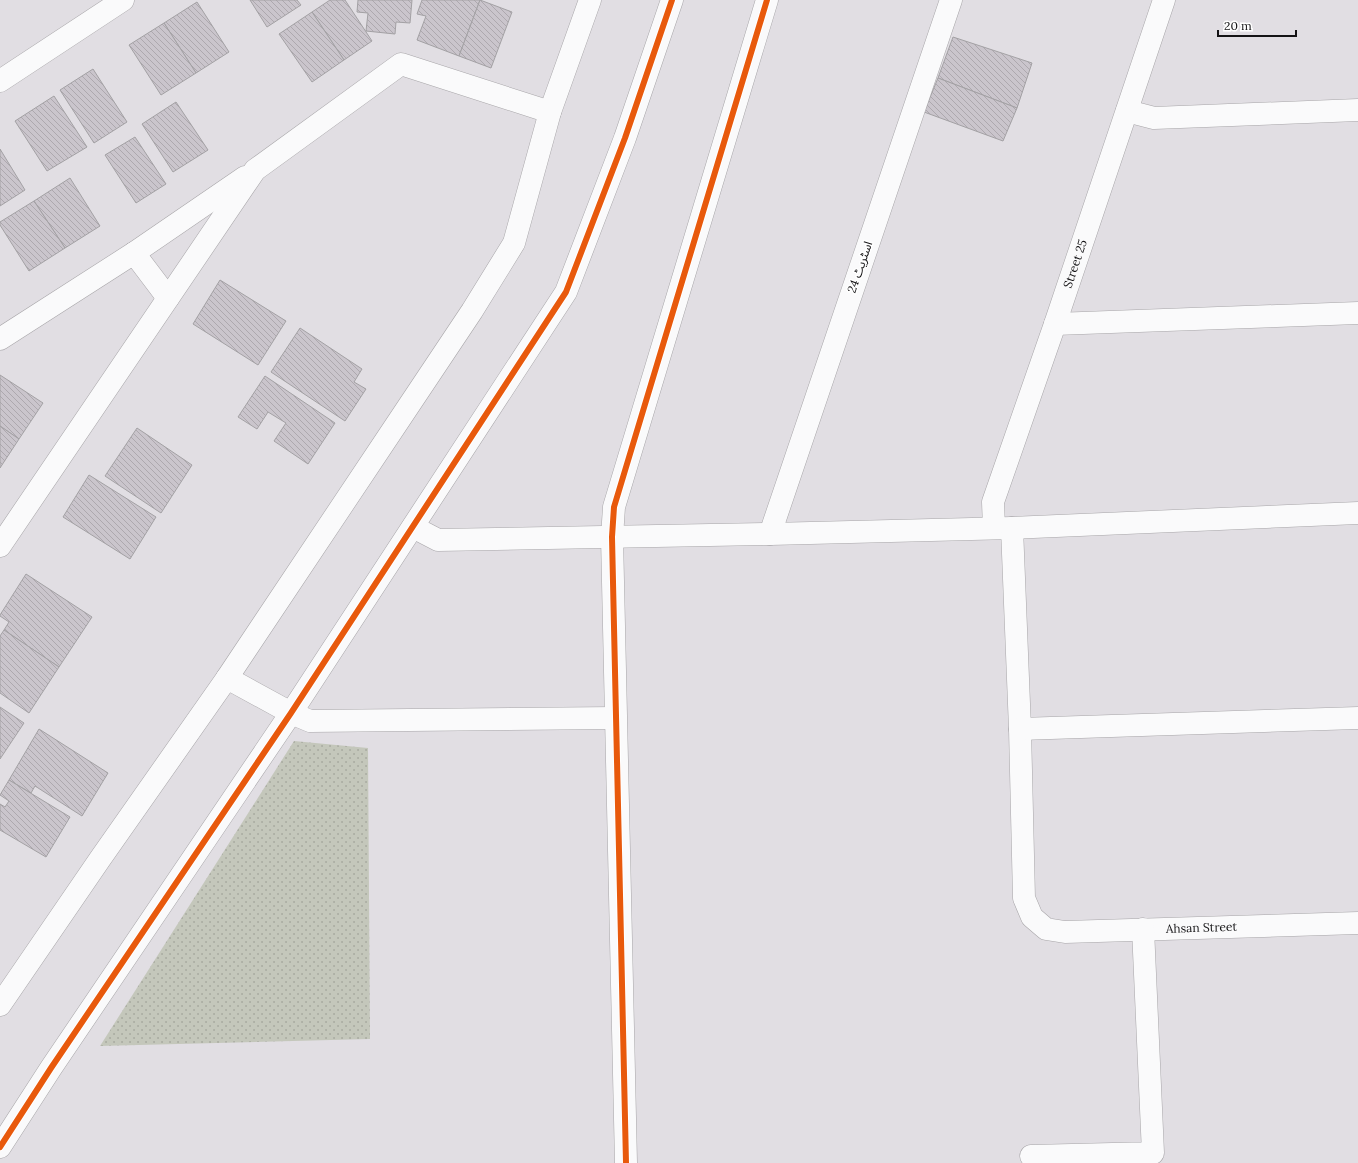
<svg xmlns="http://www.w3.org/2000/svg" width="1358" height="1163" font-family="Lora,'Noto Sans Arabic',serif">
	<defs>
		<pattern id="park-dots" width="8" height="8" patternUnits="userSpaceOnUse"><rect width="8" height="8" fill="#c4c7bb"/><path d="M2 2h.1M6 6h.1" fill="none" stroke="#a8aaa0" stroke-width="1.8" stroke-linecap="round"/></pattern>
		<pattern id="building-back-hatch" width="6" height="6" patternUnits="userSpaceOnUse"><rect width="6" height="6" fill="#cac5cc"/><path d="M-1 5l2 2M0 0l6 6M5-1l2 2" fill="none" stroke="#ada8ae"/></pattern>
	</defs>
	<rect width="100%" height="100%" fill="#e1dee3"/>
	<polygon fill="url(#park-dots)" points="294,741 368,748 370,1039 100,1046"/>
	<g fill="url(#building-back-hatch)" stroke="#a3a1a4">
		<polygon points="250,0 297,0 301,5 267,27"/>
		<polygon points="330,0 345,0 372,41 344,60 312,12"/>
		<polygon points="358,0 412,0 410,23 396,22 395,34 366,31 368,13 357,12"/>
		<polygon points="422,0 480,0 459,56 417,40 426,16 417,14"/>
		<polygon points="480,0 512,12 491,68 459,56"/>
		<polygon points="197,2 229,52 196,73 164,23"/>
		<polygon points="312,12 344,60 312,82 279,34"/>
		<polygon points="164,23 196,73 161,95 129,45"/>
		<polygon points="953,37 1032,63 1017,108 938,78"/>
		<polygon points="93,69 127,122 94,143 60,90"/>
		<polygon points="938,78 1017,108 1003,141 924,112"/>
		<polygon points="54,96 87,147 47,171 15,121"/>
		<polygon points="176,102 208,150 173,172 142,124"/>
		<polygon points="135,137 166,184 136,203 105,155"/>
		<polygon points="0,149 25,190 0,206"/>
		<polygon points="70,178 100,226 65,248 34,201"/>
		<polygon points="34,201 65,248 29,271 0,225 0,222"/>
		<polygon points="220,280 286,321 258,365 193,324"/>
		<polygon points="300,328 362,369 354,382 366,389 345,421 271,372"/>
		<polygon points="0,375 43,403 19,439 0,426"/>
		<polygon points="265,376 335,423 308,464 274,441 286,423 268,412 257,429 238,417"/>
		<polygon points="0,426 19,439 0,468"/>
		<polygon points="137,428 192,465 161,513 105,476"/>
		<polygon points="89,475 156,517 130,559 63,517"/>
		<polygon points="26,574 92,617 59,667 4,630 9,622 0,616 0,615"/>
		<polygon points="4,630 59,667 29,713 0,693 0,636"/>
		<polygon points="0,707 24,723 0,759"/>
		<polygon points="39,729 108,773 82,816 35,786 31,793 9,780"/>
		<polygon points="9,780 70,817 46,857 0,830 0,804 5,807 9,801 0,795"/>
	</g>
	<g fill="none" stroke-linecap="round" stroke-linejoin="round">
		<defs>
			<g id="minor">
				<polyline points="0,81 123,0"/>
				<polyline points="1127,111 1154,118 1358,110"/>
				<polyline points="134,253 245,177"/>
				<polyline points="1055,324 1358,313"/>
				<polyline points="0,339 134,253 168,298"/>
				<polyline points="413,527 438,540 770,534 1012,528 1358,513"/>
				<path id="s1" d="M 994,528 L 993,502 L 1055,324 L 1164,0"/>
				<path id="s2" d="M 1012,528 L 1020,729 L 1024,898 L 1032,917 L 1046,929 L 1065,932 L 1358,923"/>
				<polyline points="770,534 951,0"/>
				<polyline points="0,546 255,170 401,64 550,112"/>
				<polyline points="227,678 291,713 310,721 615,718"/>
				<polyline points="1020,729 1358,718"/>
				<polyline points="1031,1156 1153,1153 1143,929"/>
				<polyline points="626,1163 612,537 614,507 767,0"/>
			</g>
			<g id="tertiary">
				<polyline points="0,1005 100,859 227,678 472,311 514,243 550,112 590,0"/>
				<polyline points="0,1147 51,1068 291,713 566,292 625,138 672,0"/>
			</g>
		</defs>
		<use href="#minor" stroke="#a7a5a8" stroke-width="23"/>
		<use href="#tertiary" stroke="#a7a5a8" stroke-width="23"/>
		<use href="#minor" stroke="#fafafb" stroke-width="22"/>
		<use href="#tertiary" stroke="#fafafb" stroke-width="22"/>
		<defs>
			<g id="cycleway">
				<polyline points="0,1147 51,1068 291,713 566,292 625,138 672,0"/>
				<polyline points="626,1163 612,537 614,507 767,0"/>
			</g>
		</defs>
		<use href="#cycleway" stroke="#fff" stroke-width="8"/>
		<use href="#cycleway" stroke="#e8590c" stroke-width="6"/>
	</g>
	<g text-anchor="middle" stroke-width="3" stroke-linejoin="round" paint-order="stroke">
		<g font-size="12" fill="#141315" stroke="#fff">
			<text dy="4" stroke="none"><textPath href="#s1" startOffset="278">Street 25</textPath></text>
			<text transform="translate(860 267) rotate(-71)" y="4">اسٹریٹ 24</text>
			<text dy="4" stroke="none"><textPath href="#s2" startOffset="565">Ahsan Street</textPath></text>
		</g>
	</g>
	<path d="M1218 30v6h78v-6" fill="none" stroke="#141315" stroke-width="2"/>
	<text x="1224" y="30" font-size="12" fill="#141315" stroke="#ffffff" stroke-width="3" paint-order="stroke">20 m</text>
</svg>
